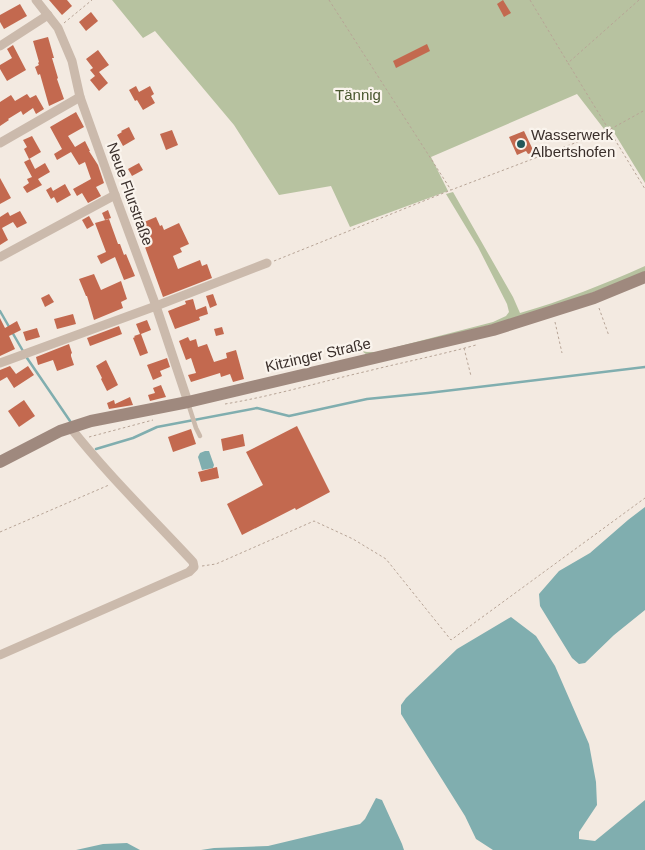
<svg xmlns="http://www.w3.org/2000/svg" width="645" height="850" font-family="Arial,sans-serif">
	<rect width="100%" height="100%" fill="#f3eae1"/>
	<g fill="#b7c2a0">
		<polygon points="112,0 645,0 645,183 610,126 604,129 577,94 431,157 448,191 350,227 331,186 279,195 234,125 155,31 143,38"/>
		<path d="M 453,192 L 513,297 L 520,313 C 562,301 605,284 645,266 L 645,273 L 532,315 L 367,355 L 362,351 L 367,352 L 377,352 L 493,322 L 506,316 L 509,312 L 507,304 L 478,247 L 446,194 Z"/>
	</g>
	<g fill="#80aeaf">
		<polygon points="205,451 209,451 214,465 213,468 202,470 198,457 200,453"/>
		<polygon points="645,507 645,610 614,635 585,663 579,664 572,658 540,606 539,594 559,571 590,553 628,520"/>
		<polygon points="511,617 536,636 555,666 589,744 596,782 597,805 579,832 579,839 595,841 645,800 645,850 493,850 476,839 465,816 401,714 401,705 406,698 457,649"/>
		<polygon points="376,798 382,800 402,844 404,850 201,850 214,848 268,846 360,824 365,819"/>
		<polygon points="127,843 140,850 76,850 103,844"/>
	</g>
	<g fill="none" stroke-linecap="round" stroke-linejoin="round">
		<g stroke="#80aeaf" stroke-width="2.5">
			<polyline points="0,311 27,358 70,421"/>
			<polyline points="96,449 133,438 157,427 257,408 289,416 367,399 428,393 645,367"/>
		</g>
	</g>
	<g fill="#c3694f">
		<polygon points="49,0 67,0 72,6 62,15"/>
		<polygon points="503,0 511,13 504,17 497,4"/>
		<polygon points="20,4 27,16 4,29 0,22 0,15"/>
		<polygon points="91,12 98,21 86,31 79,22"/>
		<polygon points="48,37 54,58 52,58 58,78 57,79 64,99 49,106 40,74 38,75 35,67 39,65 38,63 39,62 33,41"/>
		<polygon points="427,44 430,51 396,68 393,61"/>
		<polygon points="13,45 26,70 7,81 0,69 0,65 12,58 7,49"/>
		<polygon points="98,50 109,65 99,72 108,83 99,91 90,80 95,76 90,70 93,68 86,59"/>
		<polygon points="136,86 139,92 150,86 154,94 151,96 155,103 143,110 137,100 135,101 129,90"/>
		<polygon points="27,94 30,98 36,95 44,109 36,114 33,108 23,115 21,111 8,119 9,120 0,126 0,102 11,95 15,101"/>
		<polygon points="76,112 84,127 68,136 75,147 85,141 90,151 89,151 98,165 104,183 96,187 101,196 88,203 82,193 77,196 73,189 91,179 85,162 79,165 71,152 57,160 54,154 62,149 50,127"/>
		<polygon points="129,127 135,139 123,146 117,135 122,132 121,131"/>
		<polygon points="172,130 178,145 166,150 160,134"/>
		<polygon points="524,131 534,152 528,154 526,151 517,155 509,137"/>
		<polygon points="32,136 41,152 29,159 24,149 27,147 23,140"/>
		<polygon points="30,159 35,169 45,163 50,172 38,179 42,185 27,193 23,187 29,183 27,179 32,177 24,162"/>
		<polygon points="139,163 143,170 132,176 128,169"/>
		<polygon points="0,178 11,198 0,204"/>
		<polygon points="65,184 71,195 57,203 54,197 51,199 46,190 51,187 53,191"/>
		<polygon points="108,210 111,218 105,220 102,213"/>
		<polygon points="20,211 27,223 17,228 13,222 2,228 8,240 0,245 0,217 8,212 10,216"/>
		<polygon points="89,216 94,225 87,229 82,220"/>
		<polygon points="156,217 160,226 162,225 164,230 179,223 189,244 180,248 182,252 173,256 178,269 200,260 202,266 207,264 212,278 163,297 137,225"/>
		<polygon points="109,219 118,244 120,244 124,255 126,254 135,276 124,280 115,257 101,264 97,256 106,252 95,223"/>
		<polygon points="94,274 101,290 121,281 127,299 121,302 123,308 94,320 87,296 86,296 79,279"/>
		<polygon points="49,294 54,302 45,307 41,298"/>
		<polygon points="213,294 217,305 210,308 206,296"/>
		<polygon points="193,299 196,310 206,306 208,314 199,317 200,320 175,329 168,311 186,304 185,301"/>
		<polygon points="73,314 76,324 57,329 54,319"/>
		<polygon points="0,318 5,328 17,321 21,330 9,336 15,349 0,356"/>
		<polygon points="147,320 151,330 141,334 148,353 140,356 133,338 135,337 134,336 140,334 136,324"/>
		<polygon points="119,326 122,334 90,346 87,338"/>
		<polygon points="222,327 224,334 216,336 214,329"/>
		<polygon points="37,328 40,337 26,341 23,332"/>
		<polygon points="188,337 190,341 196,339 198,347 207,344 214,362 227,358 226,353 236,350 244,379 233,382 230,374 221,377 220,373 191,382 188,375 196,373 191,358 186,360 179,341"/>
		<polygon points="69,344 72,353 71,354 71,356 74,365 57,371 53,360 38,365 36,357"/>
		<polygon points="167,358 170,367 160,371 162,376 153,380 147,365"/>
		<polygon points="106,360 118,385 107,391 101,379 102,378 96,366"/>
		<polygon points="10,366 16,374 28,366 34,375 14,388 7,377 0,381 0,370"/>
		<polygon points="161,385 166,397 150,401 148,395 155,393 153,388"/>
		<polygon points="130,397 133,405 109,409 107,403 114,400 115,404"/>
		<polygon points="24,400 35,416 19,427 8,411"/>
		<polygon points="297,426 330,492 296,510 295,508 242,535 227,504 263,485 246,452"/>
		<polygon points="191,429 196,444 173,452 168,437"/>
		<polygon points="243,434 245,446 223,451 221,439"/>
		<polygon points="217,467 219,478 201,482 198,472"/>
	</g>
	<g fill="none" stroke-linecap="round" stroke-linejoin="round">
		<g stroke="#b7a496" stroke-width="1" stroke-dasharray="2.5 2.5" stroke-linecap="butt">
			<polyline points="329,0 451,190"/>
			<polyline points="530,0 568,63"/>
			<polyline points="639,0 568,63 609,130 645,110"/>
			<polyline points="64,23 92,0"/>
			<polyline points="274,261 451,190 609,130 645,189"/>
			<polyline points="599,308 609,336"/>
			<polyline points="555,322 562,353"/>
			<polyline points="464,348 471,376"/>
			<path d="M 225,404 C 273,396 320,382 368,371 C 404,362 440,355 476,345"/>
			<polyline points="89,437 153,420"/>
			<polyline points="0,532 109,485"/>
			<polyline points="202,566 216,564 314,521 353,539 386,559 451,640 645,498"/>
		</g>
		<polyline stroke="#cbbaac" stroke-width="4.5" points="188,403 196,428 200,436"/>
		<g stroke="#cbbaac" stroke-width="9">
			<polyline points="36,0 58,28 72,61 80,97 115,195 156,306 188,402"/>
			<polyline points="0,46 48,15"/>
			<polyline points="0,143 80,97"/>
			<polyline points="0,257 115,195"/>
			<polyline points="0,363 156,306 267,263"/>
			<path d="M 0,655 L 189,572 L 194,567 L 193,562 C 152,518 107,474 70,427"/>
		</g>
		<polyline stroke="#9f897e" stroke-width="12" points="0,462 60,431 91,421 188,402 493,330 594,298 645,277"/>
	</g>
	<circle fill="#21585a" stroke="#faf4ed" stroke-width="2" cx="521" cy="144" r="5"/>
	<g text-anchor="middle" stroke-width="4.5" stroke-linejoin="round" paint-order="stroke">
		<g font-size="15" fill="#49572f" stroke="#faf4ed">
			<text x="358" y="100">Tännig</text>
		</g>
		<g font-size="15" fill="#3a2f2b" stroke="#faf4ed" text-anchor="start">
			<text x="531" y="140">Wasserwerk<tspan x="531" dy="17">Albertshofen</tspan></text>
		</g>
		<g font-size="15" fill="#3a2f2b" stroke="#faf4ed">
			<text transform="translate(130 194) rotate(70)" y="5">Neue Flurstraße</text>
			<text transform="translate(318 355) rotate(-13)" y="5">Kitzinger Straße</text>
		</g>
	</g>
</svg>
